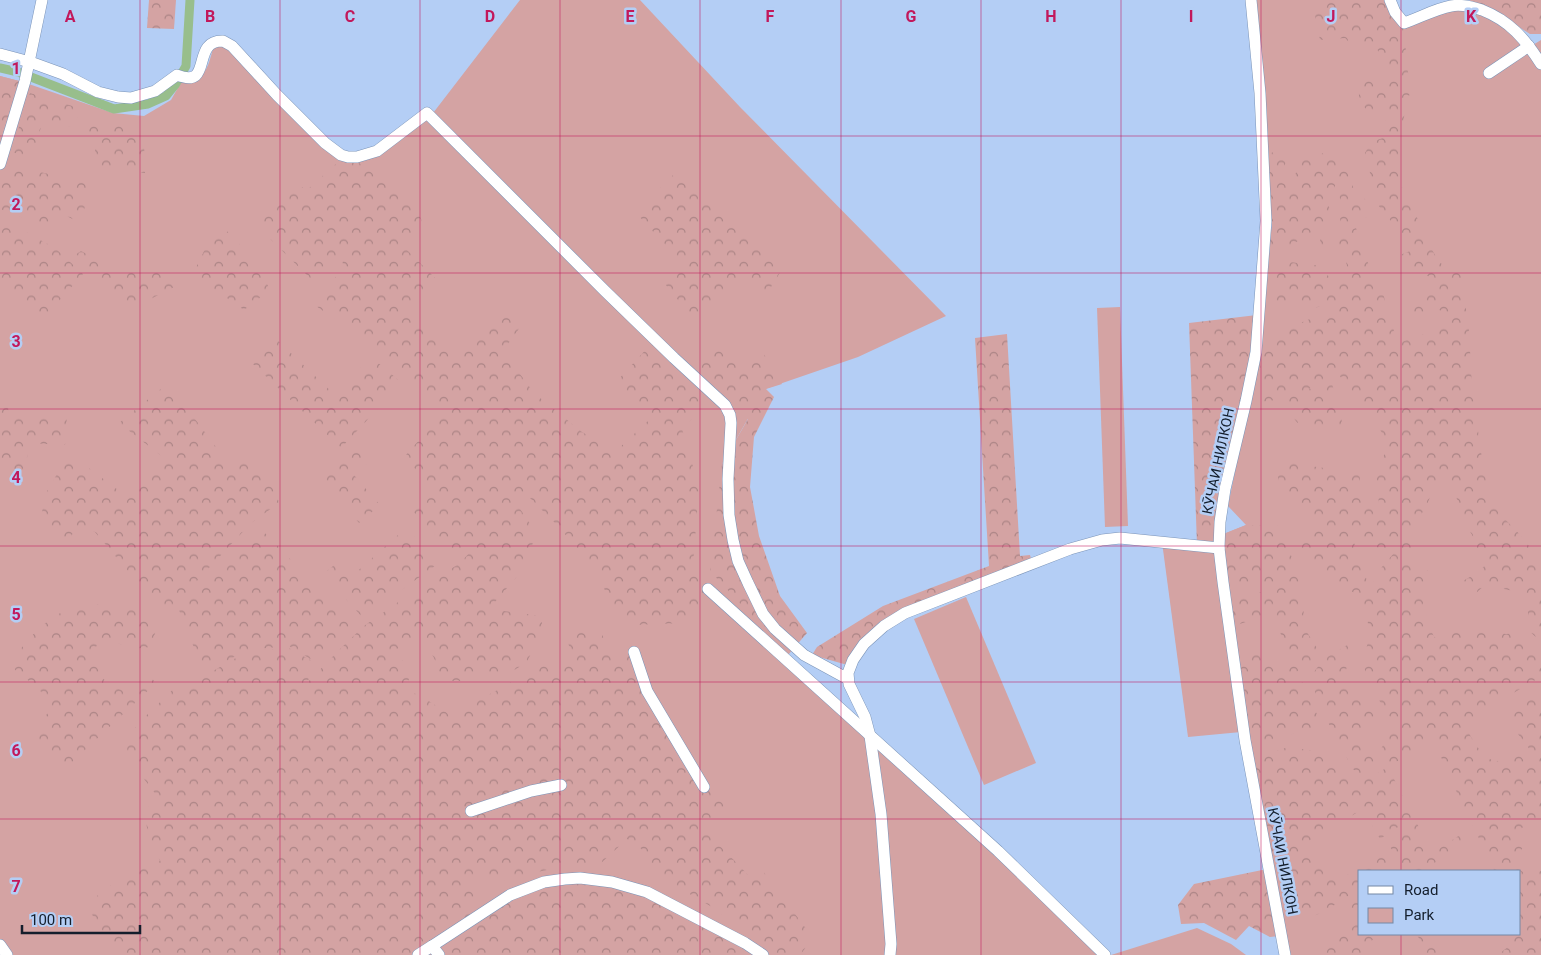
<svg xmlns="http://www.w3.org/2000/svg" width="1541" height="955" font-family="Roboto,sans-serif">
	<defs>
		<pattern id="forest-crowns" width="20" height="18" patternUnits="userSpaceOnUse" patternTransform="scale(1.25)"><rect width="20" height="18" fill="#d4a3a3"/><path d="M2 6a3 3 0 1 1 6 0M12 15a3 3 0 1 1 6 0" fill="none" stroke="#ab8485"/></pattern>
	</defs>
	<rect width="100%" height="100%" fill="#b4cef5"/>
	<g fill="#d4a3a3" fill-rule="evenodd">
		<path d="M 520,0 L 640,0 L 740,107 L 946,316 L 858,357 L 765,389 L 722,464 L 788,655 L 1105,955 L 0,955 L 0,76 L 23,82 L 113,113 L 144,116 L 171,100 L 184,77 L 197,79 C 209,71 210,58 214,45 L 222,42 L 310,128 L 355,160 L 430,117 Z"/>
		<path d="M 1255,0 L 1386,0 L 1404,24 L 1450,6 L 1498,18 L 1528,48 L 1541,40 L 1541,955 L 1289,955 L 1251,743 L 1221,535 L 1246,525 L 1228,506 L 1259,354 L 1272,226 L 1262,62 ZM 1360,871 L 1520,871 L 1520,934 L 1360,934 Z"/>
		<polygon points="1120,307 1128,526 1105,527 1097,308"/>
		<polygon points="1162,542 1218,548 1241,732 1188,737"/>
		<polygon points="966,597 1036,763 984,785 914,619"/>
		<polygon points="1197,928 1231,944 1246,955 1111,955"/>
	</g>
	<g fill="url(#forest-crowns)" fill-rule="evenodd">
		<polygon points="149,0 176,0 174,29 147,28"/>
		<path d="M 1312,0 L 1386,0 L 1404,24 L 1407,67 L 1411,88 L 1404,117 L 1400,154 L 1401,185 L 1409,204 L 1422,226 L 1428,243 L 1438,260 L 1450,273 L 1461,273 L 1469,331 L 1472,388 L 1483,466 L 1489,494 L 1501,515 L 1524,539 L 1533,552 L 1541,590 L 1541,630 L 1538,639 L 1526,628 L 1528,620 L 1528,603 L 1519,592 L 1504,589 L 1488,582 L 1474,595 L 1456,585 C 1467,578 1481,573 1488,561 L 1479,556 L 1475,540 L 1464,521 L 1457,499 L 1450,486 L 1444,484 L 1431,495 L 1426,507 L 1418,519 L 1415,525 L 1412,550 L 1407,559 L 1432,573 C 1419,594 1421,596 1428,619 C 1430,626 1431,632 1435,638 L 1456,630 L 1484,630 L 1506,634 L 1514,633 L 1520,635 L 1539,651 L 1541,654 L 1541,687 L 1537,679 L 1463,723 C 1470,734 1482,761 1497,761 C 1504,761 1513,756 1520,755 L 1525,762 L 1534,755 L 1508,721 L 1524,703 L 1541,695 L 1541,817 L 1520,829 L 1523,847 L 1516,859 L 1516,868 L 1525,873 L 1541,871 L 1541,955 L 1498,955 L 1514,942 L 1513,934 L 1520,934 L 1520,928 L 1522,927 L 1520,921 L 1520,871 L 1493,871 L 1494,869 L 1462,804 L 1433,739 L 1388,767 L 1413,817 L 1380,839 L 1363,809 L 1305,843 L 1315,859 L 1336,882 L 1385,850 L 1393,866 L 1386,871 L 1360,871 L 1360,888 L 1324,912 L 1313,916 L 1299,910 L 1291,900 L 1283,881 L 1274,874 L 1254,759 L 1288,747 L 1322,752 L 1336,757 L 1352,788 L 1388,767 L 1380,750 L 1392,732 L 1392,720 L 1375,694 L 1363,665 L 1369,636 L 1367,613 L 1360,596 L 1349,590 L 1337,590 L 1314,560 L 1301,551 L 1299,527 L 1320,528 C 1316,524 1316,519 1312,514 C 1306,504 1290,499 1280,496 L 1277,467 L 1279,458 L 1292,458 L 1310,466 L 1360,473 L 1359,498 L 1379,505 L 1376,469 C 1382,461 1386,454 1386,444 C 1385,429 1349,388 1339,375 L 1302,392 L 1331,381 L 1339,406 L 1343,427 C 1330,428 1310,432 1299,424 C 1292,419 1289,406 1287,398 L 1262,402 L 1259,354 L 1260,344 L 1285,329 L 1330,311 L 1328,305 L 1308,309 L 1297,303 L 1284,305 L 1276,301 L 1275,272 L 1289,262 L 1298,263 L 1315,265 L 1322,269 L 1330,278 L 1338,280 L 1350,278 L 1345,258 L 1339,247 L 1321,249 L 1320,239 L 1356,228 L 1370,269 L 1384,296 L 1386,311 L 1399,343 L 1444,326 L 1447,312 L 1435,309 L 1418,315 L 1412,311 C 1409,294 1426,291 1439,288 L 1440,285 L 1435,278 L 1409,271 L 1403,264 L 1400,255 L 1410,251 L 1400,232 L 1378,205 L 1365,153 L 1371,142 L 1383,138 L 1387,113 L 1370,113 C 1359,103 1354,91 1365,79 L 1375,77 L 1388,80 L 1383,58 L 1376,48 L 1352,45 L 1345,38 L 1320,40 ZM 1353,539 L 1394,553 L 1381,568 L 1370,587 L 1362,569 Z"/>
		<polygon points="1469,0 1541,0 1541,34 1530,34 1508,20"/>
		<polygon points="0,76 23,82 15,93 16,115 0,160"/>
		<polygon points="30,93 79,108 75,128 43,119 33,157 11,152"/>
		<polygon points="87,119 120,124 144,141 145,173 94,167 96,136 80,132"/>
		<path d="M 1281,150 L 1286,154 L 1287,159 L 1283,170 L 1282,183 L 1286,184 L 1296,173 L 1295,158 C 1306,160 1315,156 1326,152 L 1334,157 L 1347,156 L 1349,159 C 1350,168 1349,179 1353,187 C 1356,194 1362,196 1367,201 C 1380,218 1353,224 1342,226 L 1338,211 L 1341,205 L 1337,181 L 1328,202 L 1332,221 L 1308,234 L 1292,245 L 1269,247 L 1272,226 L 1267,154 Z"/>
		<path d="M 355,160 L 413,203 L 422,221 L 403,246 L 435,278 L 405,309 L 459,358 L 506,307 L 523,323 L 503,351 L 534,393 L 582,432 L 615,452 L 653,416 L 615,383 L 652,343 L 709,401 L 682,429 L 699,487 L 693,565 L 711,591 L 702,608 L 683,623 L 633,625 L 613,605 L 600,581 L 581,553 L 558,526 L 525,493 L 516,503 L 537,534 L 519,574 L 489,609 L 542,616 L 542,630 L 527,662 L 505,676 L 486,672 L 472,681 L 443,681 L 434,658 L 425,643 L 415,641 L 392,651 L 404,662 L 410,675 L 406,690 L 421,696 L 458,720 L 471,704 L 503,687 L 536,667 L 574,662 L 566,636 L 599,627 L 611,656 L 635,655 L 646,684 L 677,736 L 725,805 L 704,829 L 750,877 L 763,871 L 813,938 L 800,955 L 775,955 L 712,907 L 657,875 L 638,844 L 627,839 L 600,864 C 565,864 531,873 498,882 L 474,868 L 476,898 L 470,924 L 512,895 L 548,882 L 596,880 L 645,893 L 755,955 L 125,955 L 112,945 L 91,913 L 97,896 L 116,881 L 160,861 L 150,838 L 143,813 L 157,796 C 129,757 109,750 152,710 C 162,701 170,690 181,684 L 187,686 L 248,651 L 289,648 L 312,661 L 308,682 L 340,649 L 364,626 L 421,586 L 459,564 L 489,532 L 452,555 L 411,509 L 433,492 L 405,456 L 444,412 L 382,351 L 316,306 L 343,266 L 342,255 L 312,280 L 256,225 L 297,182 L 306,191 L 338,162 Z"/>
		<polygon points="6,165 92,183 80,223 63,214 45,226 0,209 0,180"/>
		<polygon points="679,169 781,271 766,295 739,279 697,323 665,284 682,263 636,213"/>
		<polygon points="2,219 55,248 83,274 42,320 0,284 0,221"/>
		<polygon points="218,222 256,261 270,290 244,310 193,274"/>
		<polygon points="81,251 120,271 143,268 168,271 180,284 131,309 72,257"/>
		<polygon points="1257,315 1218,548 1197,545 1189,323"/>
		<polygon points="1007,334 1020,556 1030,555 1032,562 894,616 851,666 812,655 817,647 883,606 989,566 975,338"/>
		<polygon points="274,337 335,395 371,357 402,383 341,448 253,364"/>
		<polygon points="719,343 744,363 762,351 782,384 766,389 774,397 754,437 750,487 759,536 780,596 807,633 788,655 710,571 722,464 748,419 691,376"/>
		<polygon points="168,383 228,463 245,453 271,476 279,503 251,523 165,615 95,532 79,525 66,543 59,535 40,524 45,495 69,453 126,496 168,461 119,423"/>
		<polygon points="0,395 9,396 8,413 67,417 65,445 28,443 26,474 0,472"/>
		<polygon points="358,444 371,460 354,475 380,505 359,523 320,476"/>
		<polygon points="1246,525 1282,526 1300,584 1304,606 1303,626 1322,656 1306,668 1297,671 1322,725 1275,739 1251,743 1238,658 1247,651 1258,648 1270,663 1279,668 1292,661 1272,613 1234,626 1230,601 1265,591 1261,581 1228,585 1221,535"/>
		<polygon points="406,528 439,563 363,618 323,574 338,562 353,575"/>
		<polygon points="263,531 354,625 312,660 289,646 247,650 204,673 179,610"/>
		<path d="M 106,603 L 133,609 L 157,628 L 150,647 L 133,649 L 112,641 L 100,641 L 91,654 L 100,673 L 107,684 L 126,692 L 147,673 L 156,683 L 67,767 L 44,743 L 31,734 L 50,710 L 39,688 L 19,674 L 10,664 C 23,644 47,615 71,609 C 82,606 94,605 106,603 Z"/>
		<path d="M 1352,642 C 1354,657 1347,661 1345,675 C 1348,682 1352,689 1358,694 C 1366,701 1382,701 1374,716 C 1371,722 1365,726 1362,732 L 1363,739 L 1371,752 L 1377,769 L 1358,777 C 1339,745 1321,712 1310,677 L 1324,659 Z"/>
		<polygon points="1416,822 1429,845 1437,850 1466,831 1472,839 1422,871 1405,871 1401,867 1388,843 1402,830"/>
		<polygon points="1267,869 1279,936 1270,937 1249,926 1236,940 1204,923 1181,924 1178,905 1194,884"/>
		<polygon points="1356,897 1360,902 1360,934 1381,934 1364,946 1361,955 1321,955 1338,935 1346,932 1358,923 1347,904"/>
		<polygon points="1415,934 1440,934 1435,937 1447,955 1414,955 1420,947 1419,938"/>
	</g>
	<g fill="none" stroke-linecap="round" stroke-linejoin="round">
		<polyline stroke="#98be8c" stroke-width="9" points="0,68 18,72 114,109 148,104 166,96 175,85 186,66 190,0"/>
		<defs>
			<g id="minor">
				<polyline points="1251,0 1260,93 1266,221 1256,352 1246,401 1225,489 1220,522 1219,548 1223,582 1245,740 1285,955"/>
				<path d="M 1390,0 L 1395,12 L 1404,23 C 1419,18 1435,9 1451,6 C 1461,4 1473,7 1482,10 C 1510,21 1525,39 1541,64"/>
				<path d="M 0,54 L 30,62 L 63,74 L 98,92 L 118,97 L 131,98 L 155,91 L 177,75 C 214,90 190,40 223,41 L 232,46 L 277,95 L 325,143 L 341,155 L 348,157 L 357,157 L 377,151 L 427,113 L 605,291 L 674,358 L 725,405 L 730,415 L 731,423 L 728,479 L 729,515 L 733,540 L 738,561 L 748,583 L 763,614 L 775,629 L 804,655 L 848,679"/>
				<polyline points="1489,73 1529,46"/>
				<polyline points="0,164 25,81 42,0"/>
				<polyline points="708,589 998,851 1105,955"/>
				<polyline points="634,652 647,691 704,787"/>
				<polyline points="471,811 531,791 561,785"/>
				<polyline points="0,945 7,955"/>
				<polyline points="432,946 510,895 544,882 565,879 580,878 612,882 647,892 745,943 763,955"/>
				<polyline points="418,955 432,946 439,955"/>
				<polyline points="890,955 891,944 881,814 870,736 865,717 849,684 848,673 853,660 864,644 884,626 905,613 1070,549 1102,540 1120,538 1219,548"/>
			</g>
		</defs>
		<use href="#minor" stroke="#7b94b8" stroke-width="12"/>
		<use href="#minor" stroke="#fff" stroke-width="11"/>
	</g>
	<path fill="none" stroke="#c2185b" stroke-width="1" stroke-opacity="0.55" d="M 140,0 L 140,955M 280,0 L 280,955M 420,0 L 420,955M 560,0 L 560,955M 700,0 L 700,955M 841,0 L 841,955M 981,0 L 981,955M 1121,0 L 1121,955M 1261,0 L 1261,955M 1401,0 L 1401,871M 0,136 L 1541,136M 0,273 L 1541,273M 0,409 L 1541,409M 0,546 L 1541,546M 0,682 L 1541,682M 0,819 L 1541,819M 1401,934 L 1401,955"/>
	<g text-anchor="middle" stroke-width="5" stroke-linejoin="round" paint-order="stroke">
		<g font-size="14" fill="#141e2c" stroke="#b4cef5">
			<text transform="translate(1218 461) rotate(-78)" y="5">КӮЧАИ НИЛКОН</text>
			<text transform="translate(1283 861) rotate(79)" y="5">КӮЧАИ НИЛКОН</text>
		</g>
	</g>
	<g font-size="16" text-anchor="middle" font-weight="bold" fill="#c2185b" stroke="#b4cef5" stroke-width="5" stroke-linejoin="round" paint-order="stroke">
		<text x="70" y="22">A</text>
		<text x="210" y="22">B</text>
		<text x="350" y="22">C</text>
		<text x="490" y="22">D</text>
		<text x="630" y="22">E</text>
		<text x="770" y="22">F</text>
		<text x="911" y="22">G</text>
		<text x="1051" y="22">H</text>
		<text x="1191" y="22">I</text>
		<text x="1331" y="22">J</text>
		<text x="1471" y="22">K</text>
		<text x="16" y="74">1</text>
		<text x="16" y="210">2</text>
		<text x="16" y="347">3</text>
		<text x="16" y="483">4</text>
		<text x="16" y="620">5</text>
		<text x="16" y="756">6</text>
		<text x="16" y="892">7</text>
	</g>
	<rect x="1358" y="870" width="162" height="65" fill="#b4cef5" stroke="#7488a5"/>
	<rect x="1368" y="886" width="25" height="8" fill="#ffffff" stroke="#7488a5"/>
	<text x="1404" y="895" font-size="15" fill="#141e2c">Road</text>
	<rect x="1368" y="908" width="25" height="15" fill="#d4a3a3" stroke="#7488a5"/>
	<text x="1404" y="920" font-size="15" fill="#141e2c">Park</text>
	<path d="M22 925v8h118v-8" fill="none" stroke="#141e2c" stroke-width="2.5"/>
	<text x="30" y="925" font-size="15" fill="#141e2c" stroke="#b4cef5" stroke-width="4" paint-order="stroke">100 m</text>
</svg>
